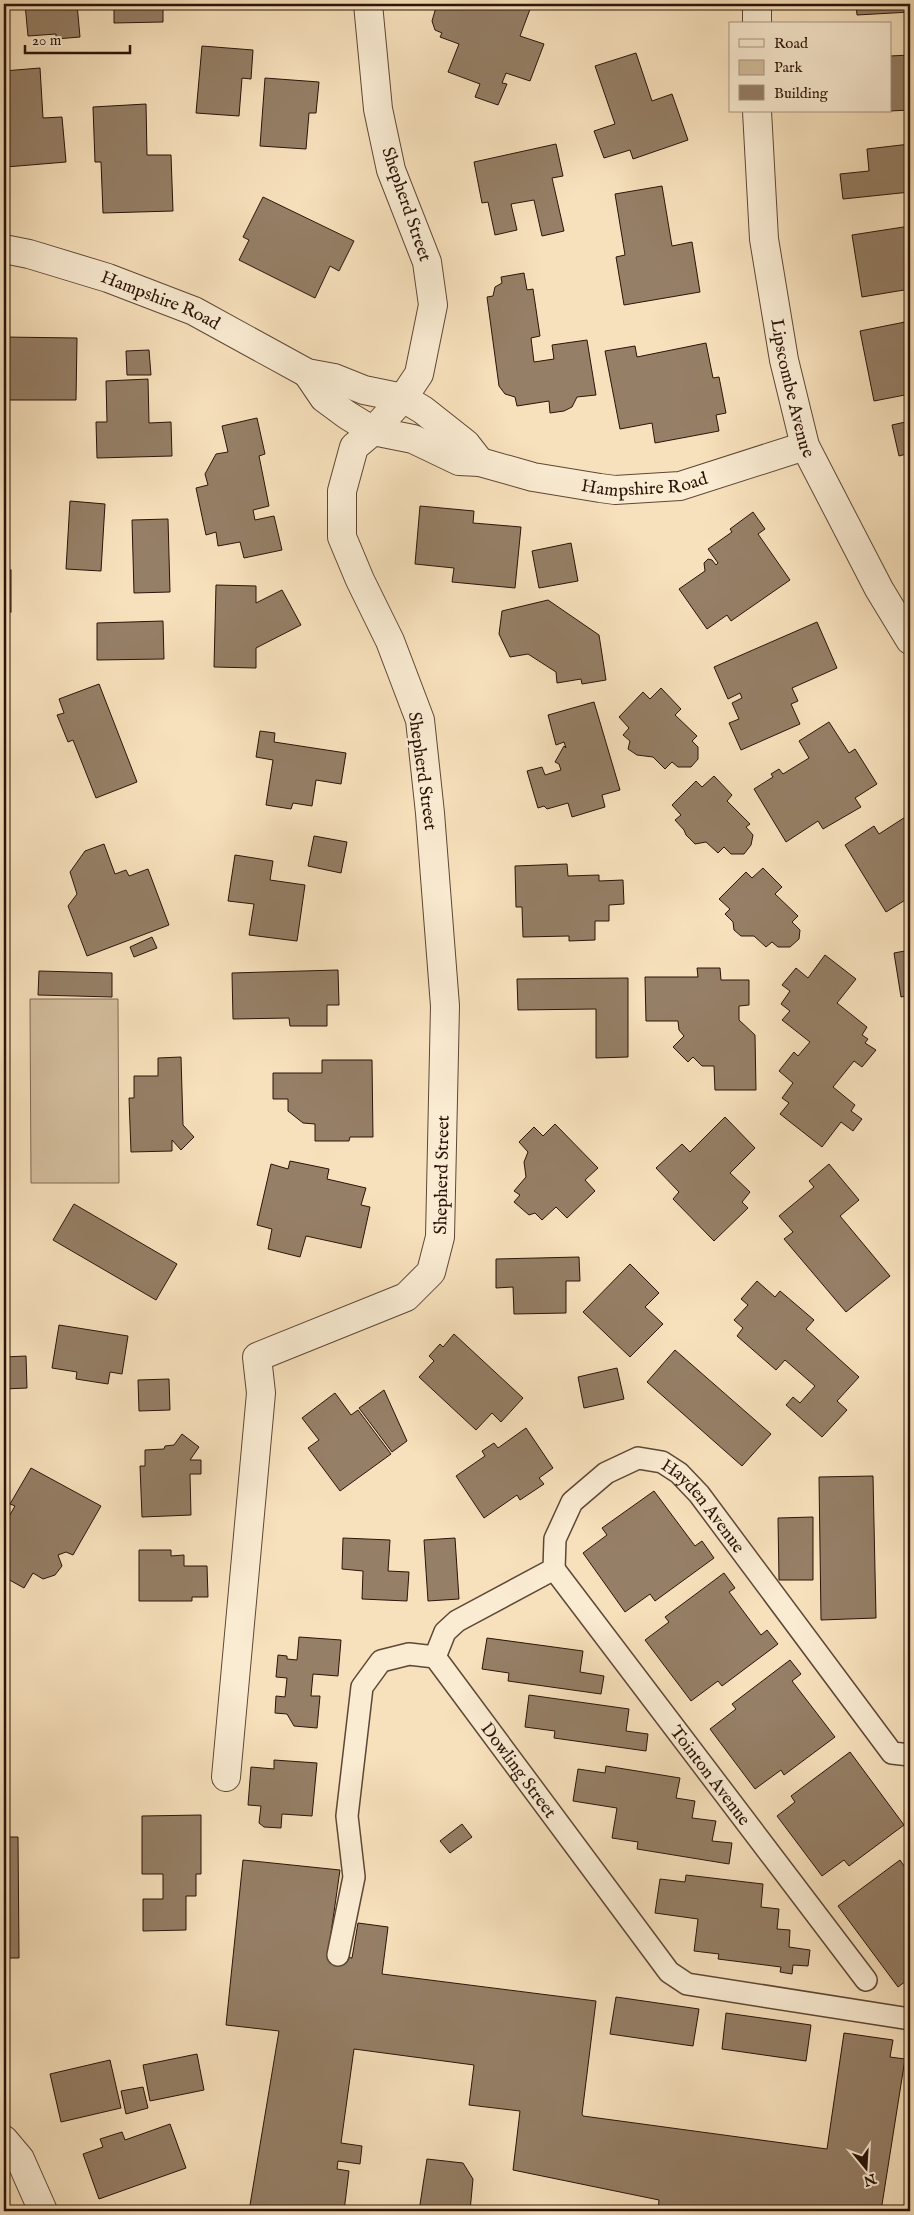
<svg xmlns="http://www.w3.org/2000/svg" width="914" height="2215" font-family="'IM FELL English',serif">
	<rect width="100%" height="100%" fill="#f7e1bc"/>
	<filter id="stains"><feTurbulence type="fractalNoise" baseFrequency=".004" numOctaves="4"/><feColorMatrix values="0 0 0 0 .2 0 0 0 0 .09 0 0 0 0 .02 0 0 0 .5 -.17"/></filter>
	<radialGradient id="worn" r=".72"><stop offset=".6" stop-color="#630" stop-opacity="0"/><stop offset="1" stop-color="#630" stop-opacity=".3"/></radialGradient>
	<polygon fill="#d4be9e" stroke="#806954" points="30,999 118,999 119,1183 31,1183"/>
	<g fill="#957f66" stroke="#2b1409">
		<polygon points="25,4 77,4 80,37 56,39 56,34 28,36"/>
		<polygon points="114,4 163,4 163,22 114,23"/>
		<polygon points="437,4 532,4 520,36 544,44 530,81 506,73 502,83 507,84 498,105 475,97 480,84 448,72 459,44 440,37 442,33 435,30 432,21"/>
		<polygon points="856,4 910,4 910,12 857,15"/>
		<polygon points="202,46 253,50 251,79 242,78 239,116 196,113"/>
		<polygon points="636,53 652,101 672,94 688,140 633,159 630,150 604,158 594,131 615,124 595,66"/>
		<polygon points="910,55 910,110 890,111 890,56"/>
		<polygon points="40,68 43,118 62,117 66,162 6,167 4,132 4,71"/>
		<polygon points="265,78 319,82 316,113 309,113 306,149 260,146"/>
		<polygon points="146,104 147,155 171,155 173,211 103,213 101,162 95,162 93,107"/>
		<polygon points="556,144 563,176 552,178 564,231 542,236 534,200 511,204 517,230 495,235 488,202 482,203 474,162"/>
		<polygon points="910,144 910,192 843,199 840,174 869,171 867,149"/>
		<polygon points="662,186 672,246 692,242 700,292 624,305 616,257 625,255 615,194"/>
		<polygon points="263,197 354,241 339,271 330,266 315,298 239,260 249,240 243,237"/>
		<polygon points="910,226 910,289 862,297 852,235"/>
		<polygon points="524,273 527,290 533,289 540,336 531,338 534,362 554,359 552,345 587,340 596,395 577,397 572,407 564,411 550,413 549,401 517,406 515,397 505,394 499,386 487,297 493,296 495,287 502,283 501,277"/>
		<polygon points="910,321 910,394 874,401 860,331"/>
		<polygon points="4,337 77,338 76,400 4,400"/>
		<polygon points="706,343 713,378 719,377 726,413 716,415 719,431 655,443 652,423 620,429 605,351 635,346 637,357"/>
		<polygon points="149,350 151,375 127,375 126,351"/>
		<polygon points="148,379 149,423 171,422 172,456 97,458 96,422 107,422 106,381"/>
		<polygon points="257,418 265,454 259,456 269,506 253,510 255,520 274,516 282,550 244,558 240,542 218,546 216,532 206,535 196,488 208,485 205,474 216,454 228,452 222,426"/>
		<polygon points="910,421 910,453 899,456 892,425"/>
		<polygon points="70,501 105,504 101,571 66,569"/>
		<polygon points="420,506 474,511 473,523 521,527 515,588 452,582 454,568 415,564"/>
		<polygon points="753,512 765,529 758,534 790,580 731,621 727,615 707,629 679,589 705,571 704,563 708,559 712,560 716,565 718,563 708,549 732,532 730,529"/>
		<polygon points="168,519 170,592 134,593 132,520"/>
		<polygon points="571,543 578,581 539,588 532,551"/>
		<rect x="4" y="570" width="7" height="42"/>
		<polygon points="216,585 256,586 256,603 282,590 301,625 256,648 256,668 214,667"/>
		<polygon points="548,600 599,635 606,680 582,684 581,679 557,683 556,672 528,654 510,657 499,634 502,611"/>
		<polygon points="163,621 164,659 97,660 97,623"/>
		<polygon points="817,622 837,668 792,688 798,701 791,704 800,724 741,750 729,723 739,719 732,703 742,698 740,693 728,699 714,667"/>
		<polygon points="99,684 137,782 96,798 73,740 68,742 57,715 64,713 59,699"/>
		<polygon points="661,688 681,709 675,715 697,736 692,741 698,747 698,759 691,767 678,767 672,762 665,769 653,757 637,755 628,749 630,741 623,735 629,728 619,717 643,692 650,699"/>
		<polygon points="594,702 620,790 602,795 605,807 572,817 568,803 547,809 544,806 538,808 527,771 542,767 545,775 561,770 559,764 555,762 564,746 566,748 564,742 556,745 548,715"/>
		<polygon points="829,722 849,753 855,749 877,784 855,798 861,807 823,829 818,821 786,842 754,789 773,777 771,774 779,769 783,774 809,758 799,741"/>
		<polygon points="260,731 275,733 274,742 346,753 341,784 316,780 312,806 293,803 291,809 266,805 273,760 256,757"/>
		<polygon points="714,776 732,795 727,801 750,824 746,827 753,835 751,845 744,854 731,854 724,847 718,853 706,842 695,844 686,835 684,830 675,820 681,815 672,805 696,781 702,787"/>
		<polygon points="910,814 910,897 886,912 845,845 874,826 879,834"/>
		<polygon points="314,836 347,842 341,873 308,866"/>
		<polygon points="104,844 115,874 126,870 129,876 148,869 169,925 87,956 68,906 77,894 70,872 85,851"/>
		<polygon points="235,855 273,861 270,880 305,885 297,941 249,935 254,904 228,901"/>
		<polygon points="567,864 568,876 599,875 599,881 623,880 624,904 609,905 609,921 595,921 595,940 569,941 569,936 523,937 522,907 516,907 515,866"/>
		<polygon points="763,868 782,887 775,894 798,916 792,922 800,930 799,939 790,947 778,947 772,942 766,947 754,936 741,936 734,930 733,922 725,914 730,909 719,899 746,872 752,878"/>
		<polygon points="152,937 157,948 134,957 130,947"/>
		<polygon points="910,950 910,995 901,997 894,953"/>
		<polygon points="825,955 856,979 837,1003 867,1027 862,1035 868,1039 865,1043 876,1050 862,1067 854,1061 833,1087 855,1105 851,1111 862,1119 853,1131 841,1122 822,1147 780,1114 789,1103 782,1098 793,1083 779,1071 794,1052 798,1056 810,1042 782,1020 790,1011 781,1004 790,991 782,985 796,968 808,978"/>
		<polygon points="697,968 720,968 721,980 749,980 749,1005 739,1006 739,1020 755,1035 756,1090 715,1090 714,1066 702,1066 693,1057 688,1062 673,1047 684,1036 679,1030 678,1021 646,1021 645,977 698,977"/>
		<polygon points="338,970 339,1005 327,1005 327,1026 290,1026 289,1018 233,1019 232,973"/>
		<polygon points="39,971 112,973 112,997 38,995"/>
		<polygon points="628,978 628,1057 596,1058 596,1009 518,1010 517,979"/>
		<rect x="4" y="1015" width="4" height="60"/>
		<polygon points="181,1057 183,1125 194,1137 181,1150 172,1140 172,1151 131,1152 129,1098 134,1098 134,1076 158,1076 158,1058"/>
		<polygon points="322,1060 372,1060 373,1137 350,1137 349,1141 315,1141 315,1124 303,1123 288,1111 288,1099 273,1099 273,1073 322,1073"/>
		<polygon points="725,1117 755,1148 730,1173 750,1192 742,1202 748,1208 714,1241 673,1199 679,1192 656,1168 682,1144 690,1152"/>
		<polygon points="555,1124 598,1168 585,1180 595,1191 567,1218 556,1207 542,1220 535,1213 529,1215 514,1202 520,1195 514,1191 526,1177 524,1162 528,1152 519,1142 534,1127 543,1136"/>
		<polygon points="290,1161 329,1169 327,1179 366,1188 361,1205 370,1207 361,1248 306,1236 300,1257 268,1249 272,1229 257,1225 271,1164 288,1169"/>
		<polygon points="829,1164 859,1200 840,1216 890,1276 846,1312 784,1239 793,1232 779,1216 814,1187 809,1181"/>
		<polygon points="74,1204 177,1264 156,1300 53,1240"/>
		<polygon points="579,1257 580,1281 566,1281 566,1313 514,1314 513,1287 496,1288 496,1259"/>
		<polygon points="630,1264 659,1293 645,1307 663,1324 630,1357 583,1312"/>
		<polygon points="757,1281 775,1297 780,1291 814,1320 806,1329 859,1377 837,1401 847,1410 822,1437 786,1405 793,1397 800,1403 815,1386 785,1360 776,1370 737,1336 743,1328 734,1320 748,1305 741,1299"/>
		<polygon points="59,1325 128,1336 122,1374 110,1372 108,1384 76,1379 77,1372 52,1368"/>
		<polygon points="454,1334 523,1398 501,1422 492,1413 476,1430 419,1377 434,1361 429,1356 440,1344 443,1347"/>
		<polygon points="675,1350 771,1434 742,1466 647,1382"/>
		<polygon points="26,1356 27,1388 4,1389 4,1357"/>
		<polygon points="617,1368 624,1399 584,1408 578,1377"/>
		<polygon points="169,1379 170,1410 139,1411 138,1380"/>
		<polygon points="384,1390 407,1441 392,1452 359,1408"/>
		<polygon points="335,1393 351,1415 358,1410 391,1454 340,1491 308,1448 319,1440 302,1418"/>
		<polygon points="526,1428 553,1468 539,1478 544,1484 520,1500 517,1495 484,1518 456,1476 485,1456 482,1451 494,1443 498,1448"/>
		<polygon points="182,1434 199,1447 190,1460 201,1460 201,1474 190,1474 191,1515 142,1517 140,1466 145,1466 145,1450 164,1449 165,1446 174,1445"/>
		<polygon points="31,1468 101,1506 73,1555 66,1552 58,1555 62,1566 55,1575 43,1579 33,1573 24,1588 4,1577 4,1525 15,1506 10,1504"/>
		<polygon points="873,1476 876,1618 821,1620 819,1477"/>
		<polygon points="654,1491 695,1546 702,1541 714,1558 655,1601 650,1594 625,1612 583,1553 607,1535 602,1528"/>
		<polygon points="813,1517 813,1580 779,1580 778,1518"/>
		<polygon points="343,1538 390,1540 388,1571 409,1572 407,1601 362,1599 363,1571 342,1569"/>
		<polygon points="455,1538 459,1599 428,1601 424,1540"/>
		<polygon points="139,1550 171,1550 171,1556 184,1555 184,1566 207,1566 208,1597 192,1597 192,1601 139,1601"/>
		<polygon points="724,1573 735,1588 729,1592 761,1635 767,1630 778,1644 722,1686 718,1681 691,1701 645,1640 669,1622 665,1617"/>
		<polygon points="299,1637 341,1640 338,1676 313,1674 311,1696 320,1696 317,1728 294,1726 287,1714 275,1713 276,1696 285,1697 287,1678 276,1677 278,1655 287,1656 287,1659 297,1660"/>
		<polygon points="487,1638 583,1651 580,1672 604,1676 601,1694 508,1681 509,1673 482,1669"/>
		<polygon points="790,1660 801,1674 792,1681 835,1737 784,1775 781,1770 755,1789 710,1729 736,1709 732,1704"/>
		<polygon points="529,1695 629,1709 626,1731 648,1734 646,1751 554,1738 555,1731 525,1727"/>
		<rect x="4" y="1750" width="3" height="33"/>
		<polygon points="850,1752 904,1825 849,1866 844,1860 822,1876 777,1816 795,1802 791,1796"/>
		<polygon points="274,1760 317,1763 312,1816 282,1814 281,1828 264,1827 259,1823 261,1806 248,1805 251,1767 274,1769"/>
		<polygon points="606,1766 680,1778 676,1798 695,1801 692,1818 716,1821 712,1841 732,1843 729,1864 637,1849 638,1842 612,1838 617,1808 573,1801 578,1769 605,1773"/>
		<polygon points="201,1815 201,1874 196,1874 196,1896 186,1896 186,1930 143,1931 143,1899 163,1899 163,1874 142,1874 142,1816"/>
		<polygon points="462,1824 472,1837 450,1853 440,1841"/>
		<polygon points="4,1837 18,1837 19,1958 4,1958"/>
		<polygon points="243,1860 340,1870 328,1954 352,1958 358,1923 388,1927 382,1974 596,2001 582,2114 583,2116 827,2149 844,2033 893,2040 890,2057 905,2059 881,2211 764,2211 732,2208 732,2211 658,2211 659,2200 513,2170 520,2111 469,2105 474,2065 354,2049 341,2143 362,2146 360,2164 338,2161 337,2169 349,2171 344,2211 249,2211 279,2031 226,2025"/>
		<polygon points="900,1860 910,1875 910,1978 898,1987 838,1906"/>
		<polygon points="686,1875 763,1884 761,1907 779,1909 777,1929 790,1930 789,1947 810,1950 808,1966 793,1965 792,1974 780,1972 781,1967 718,1959 719,1954 694,1951 698,1919 655,1913 660,1879 685,1882"/>
		<polygon points="616,1997 699,2009 693,2046 610,2034"/>
		<polygon points="726,2013 811,2025 806,2061 722,2049"/>
		<polygon points="197,2054 204,2090 150,2101 143,2065"/>
		<polygon points="110,2060 121,2108 61,2122 50,2074"/>
		<polygon points="143,2087 148,2108 126,2114 121,2091"/>
		<polygon points="170,2124 186,2168 99,2199 83,2154 103,2147 100,2139 122,2132 125,2140"/>
		<polygon points="427,2159 463,2163 473,2179 470,2211 419,2211"/>
	</g>
	<g fill="none" stroke-linecap="round" stroke-linejoin="round">
		<defs>
			<g id="lane">
				<path id="s1" d="M 554,1569 L 866,1980"/>
				<path id="s2" d="M 435,1657 L 445,1632 L 457,1621 L 554,1569 L 555,1539 L 572,1502 L 606,1473 L 638,1458 L 662,1462 L 679,1473 L 699,1494 L 892,1753 L 910,1755"/>
				<path id="s3" d="M 338,1955 L 354,1877 L 347,1816 L 362,1687 L 381,1661 L 409,1654 L 435,1657 L 669,1972 L 687,1984 L 910,2019"/>
			</g>
			<g id="street">
				<polyline points="757,24 757,4"/>
				<path id="s4" d="M 757,111 L 764,239 L 784,360 L 805,446 L 879,589 L 910,640"/>
				<path id="s5" d="M 4,249 L 29,254 L 108,278 L 194,311 L 307,373 L 334,378 L 364,390 L 403,398 L 423,410 L 466,444 L 480,462"/>
				<path id="s6" d="M 307,373 L 324,398 L 347,415 L 373,431 L 413,439 L 459,461 L 480,462 L 533,477 L 600,488 L 615,490 L 680,486 L 805,446"/>
				<path id="s7" d="M 226,1777 L 261,1393 L 257,1357 L 406,1297 L 431,1272 L 440,1237 L 445,1006 L 430,813 L 420,720 L 390,641 L 360,580 L 342,537 L 342,491 L 354,447 L 373,431 L 403,398 L 419,374 L 433,305 L 427,262 L 391,170 L 378,109 L 368,4"/>
				<polyline points="4,2140 20,2159 43,2211"/>
			</g>
		</defs>
		<use href="#lane" stroke="#5e4736" stroke-width="24"/>
		<use href="#street" stroke="#5e4736" stroke-width="30"/>
		<use href="#lane" stroke="#faecd3" stroke-width="21"/>
		<use href="#street" stroke="#faecd3" stroke-width="28"/>
	</g>
	<g text-anchor="middle" stroke-width="4.5" stroke-linejoin="round" paint-order="stroke">
		<g font-size="18" fill="#2b1409" stroke="#faecd3">
			<text transform="translate(407 204) rotate(71)" y="6">Shepherd Street</text>
			<text dy="6" stroke="none"><textPath href="#s5" startOffset="165">Hampshire Road</textPath></text>
			<text dy="6" stroke="none"><textPath href="#s4" startOffset="280">Lipscombe Avenue</textPath></text>
			<text dy="6" stroke="none"><textPath href="#s6" startOffset="370">Hampshire Road</textPath></text>
			<text transform="translate(423 771) rotate(82)" y="6">Shepherd Street</text>
			<text dy="6" stroke="none"><textPath href="#s7" startOffset="716">Shepherd Street</textPath></text>
			<text dy="6" stroke="none"><textPath href="#s2" startOffset="389">Hayden Avenue</textPath></text>
			<text dy="6" stroke="none"><textPath href="#s3" startOffset="499">Dowling Street</textPath></text>
			<text dy="6" stroke="none"><textPath href="#s1" startOffset="259">Tointon Avenue</textPath></text>
		</g>
	</g>
	<rect width="914" height="2215" fill="none" stroke="#f7e1bc" stroke-width="20"/>
	<rect x="5" y="5" width="904" height="2205" fill="none" stroke="#2b1409" stroke-width="2.5"/>
	<rect x="10" y="10" width="894" height="2195" fill="none" stroke="#2b1409"/>
	<rect x="729" y="22" width="162" height="90" fill="#faecd3" stroke="#a79682"/>
	<rect x="739" y="39" width="25" height="8" fill="#faecd3" stroke="#a79682"/>
	<text x="774" y="48" font-size="15" fill="#2b1409">Road</text>
	<rect x="739" y="60" width="25" height="15" fill="#d4be9e" stroke="#a79682"/>
	<text x="774" y="72" font-size="15" fill="#2b1409">Park</text>
	<rect x="739" y="85" width="25" height="15" fill="#957f66" stroke="#a79682"/>
	<text x="774" y="98" font-size="15" fill="#2b1409">Building</text>
	<g transform="translate(866 2168) rotate(162)" stroke="#faecd3" stroke-width="4" paint-order="stroke">
	<path d="M0-4L9 19L0 12L-9 19Z" fill="#2b1409"/>
	<text y="-8" font-size="14" font-weight="bold" text-anchor="middle" fill="#2b1409">N</text>
	</g>
	<path d="M25 45v8h105v-8" fill="none" stroke="#2b1409" stroke-width="2.5"/>
	<text x="32" y="45" font-size="15" fill="#2b1409" stroke="#faecd3" stroke-width="4" paint-order="stroke">20 m</text>
	<rect width="100%" height="100%" filter="url(#stains)"/>
	<rect width="100%" height="100%" fill="url(#worn)"/>
</svg>
